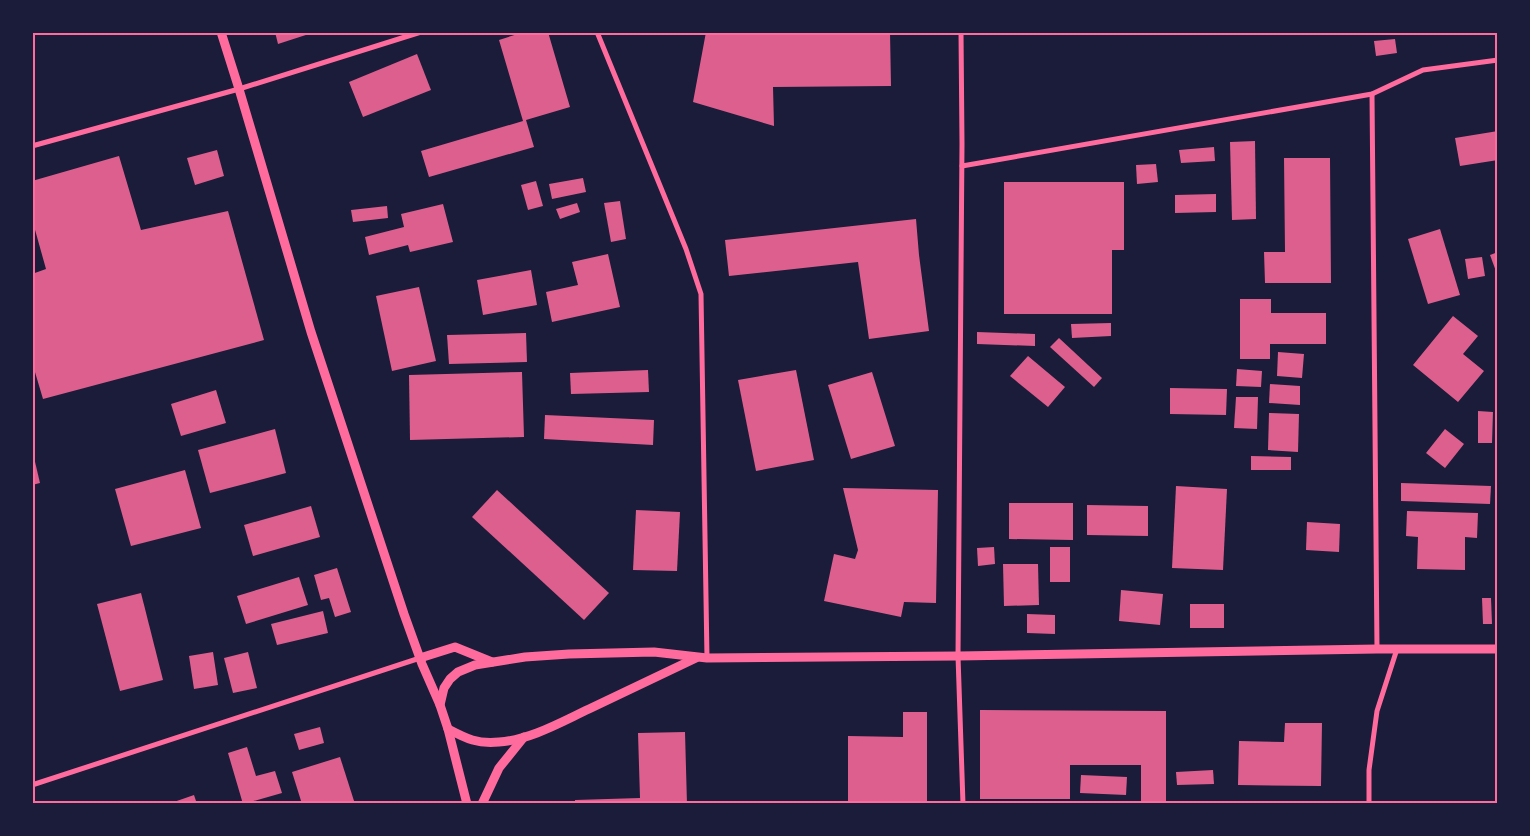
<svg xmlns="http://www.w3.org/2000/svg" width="1530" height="836" font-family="Roboto,sans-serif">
	<rect width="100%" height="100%" fill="#1b1b3a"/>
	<g fill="#dd5f8e">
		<polygon points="275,32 312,32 312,33 278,44"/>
		<polygon points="524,32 548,32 570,107 526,120 534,147 429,177 421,151 523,121 499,40"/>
		<polygon points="706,32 890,32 891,86 773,87 774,126 693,102"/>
		<polygon points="1395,39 1397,53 1376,56 1374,41"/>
		<polygon points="417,54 431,90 363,117 349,82"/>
		<polygon points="1498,131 1498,160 1460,166 1455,138"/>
		<polygon points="1255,141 1256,219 1232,220 1230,142"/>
		<polygon points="1214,147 1215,161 1181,163 1179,150"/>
		<polygon points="217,150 224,176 195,185 187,158"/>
		<polygon points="119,156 141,230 228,211 264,340 43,399 32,362 32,274 46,269 32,219 32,181"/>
		<polygon points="1284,158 1330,158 1331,283 1265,283 1264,252 1285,252"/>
		<polygon points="1156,164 1158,182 1137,184 1136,165"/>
		<polygon points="583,178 586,192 552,199 549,184"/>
		<polygon points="536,181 543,206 528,210 521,185"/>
		<polygon points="1004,182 1124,182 1124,250 1112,250 1112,314 1004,314"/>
		<polygon points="1216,194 1216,212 1175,213 1175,195"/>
		<polygon points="620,201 626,239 611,242 604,203"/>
		<polygon points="577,203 580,212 560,219 556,209"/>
		<polygon points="443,204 453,242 410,252 408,245 369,255 365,237 404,227 401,214"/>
		<polygon points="387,206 388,218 353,222 351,210"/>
		<polygon points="916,219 919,255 929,331 869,339 858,262 729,276 725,240"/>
		<polygon points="1440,229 1460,295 1428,304 1408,239"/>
		<polygon points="1498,252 1498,274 1497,274 1490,255"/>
		<polygon points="608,254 620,307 552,322 546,292 578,285 572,262"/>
		<polygon points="1482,257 1485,276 1468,279 1465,259"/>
		<polygon points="531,270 537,305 483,315 477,280"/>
		<polygon points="419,287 436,361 392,371 376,296"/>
		<polygon points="1240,299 1271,299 1271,313 1326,313 1326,344 1270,344 1270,359 1240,359"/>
		<polygon points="1453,316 1478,336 1463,354 1484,371 1458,402 1413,365"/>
		<polygon points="1111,323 1111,336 1072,338 1071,324"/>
		<polygon points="977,332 1035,334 1035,346 977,344"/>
		<polygon points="526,333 527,362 449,364 447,335"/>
		<polygon points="1059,338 1102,378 1094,387 1050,347"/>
		<polygon points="1278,352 1304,354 1302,378 1277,376"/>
		<polygon points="1028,356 1065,387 1048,407 1010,376"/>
		<polygon points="1237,369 1262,371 1261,387 1236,386"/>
		<polygon points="648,370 649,392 571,394 570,373"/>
		<polygon points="796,370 814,460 756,471 738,380"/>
		<polygon points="522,372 524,437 410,440 409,375"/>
		<polygon points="872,372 895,446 851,459 828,385"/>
		<polygon points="1270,384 1300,386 1300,405 1269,403"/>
		<polygon points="1170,388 1227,389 1226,415 1170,414"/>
		<polygon points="216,390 226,423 181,436 171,404"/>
		<polygon points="1236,397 1258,397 1257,429 1234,428"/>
		<polygon points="1478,411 1493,412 1492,443 1478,443"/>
		<polygon points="1269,413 1299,414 1298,452 1268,450"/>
		<polygon points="545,415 654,420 653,445 544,439"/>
		<polygon points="275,429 286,473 210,493 198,450"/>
		<polygon points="1445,429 1464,444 1445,468 1426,453"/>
		<polygon points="32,449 40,483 32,485"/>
		<polygon points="1251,456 1291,457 1291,470 1251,470"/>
		<polygon points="185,470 201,528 131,546 115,489"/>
		<polygon points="1401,483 1491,486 1490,504 1401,501"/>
		<polygon points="1176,486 1227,489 1223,570 1172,568"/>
		<polygon points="843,488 938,490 936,603 904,602 901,617 824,601 834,554 855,559 858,550"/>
		<polygon points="497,490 609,593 584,620 472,517"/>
		<polygon points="1009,503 1073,503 1073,540 1009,539"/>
		<polygon points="1087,505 1148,506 1148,536 1087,535"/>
		<polygon points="311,506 320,537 253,556 244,525"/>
		<polygon points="636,510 680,512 677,571 633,570"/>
		<polygon points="1407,511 1478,513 1477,538 1465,537 1465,570 1417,569 1418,537 1406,536"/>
		<polygon points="1307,522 1340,524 1339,552 1306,550"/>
		<polygon points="994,547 995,564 978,566 977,548"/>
		<rect x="1050" y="547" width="20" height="35"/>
		<polygon points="1003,564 1038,564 1039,605 1004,606"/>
		<polygon points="337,568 351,612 335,617 329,598 321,600 314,575"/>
		<polygon points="299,577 308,605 246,624 237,596"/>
		<polygon points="1121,590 1163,594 1160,625 1119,621"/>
		<polygon points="141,593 163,680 120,691 97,604"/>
		<polygon points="1482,598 1491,598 1492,624 1483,624"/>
		<rect x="1190" y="604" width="34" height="24"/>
		<polygon points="323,611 328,633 277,645 271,624"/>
		<polygon points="1027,614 1055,615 1055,634 1027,633"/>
		<polygon points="213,652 218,685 194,689 189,656"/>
		<polygon points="248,652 257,688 233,693 224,658"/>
		<polygon points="980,710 1166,711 1166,804 1141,804 1141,765 1070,765 1070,799 980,799"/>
		<polygon points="903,712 927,712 927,804 848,804 848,736 903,737"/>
		<polygon points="1285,723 1322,723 1321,786 1238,785 1239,741 1284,742"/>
		<polygon points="320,727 324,743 299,750 294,734"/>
		<polygon points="685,732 687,804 575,804 575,800 640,798 638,733"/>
		<polygon points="247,747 256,776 275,771 282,793 243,804 228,753"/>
		<polygon points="340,757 355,804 302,804 292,772"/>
		<polygon points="1213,770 1214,784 1177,785 1176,772"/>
		<polygon points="1081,775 1127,777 1126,795 1080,793"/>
		<polygon points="194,795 197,804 171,804 171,803"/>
	</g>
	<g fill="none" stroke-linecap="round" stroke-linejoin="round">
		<g stroke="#ff6b9d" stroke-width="5">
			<polyline points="597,32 686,249 701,294 707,658"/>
			<polyline points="961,32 962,144 958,656 963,804"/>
			<polyline points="1372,94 1377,649"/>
			<polyline points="32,146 239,89 421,32"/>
			<polyline points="962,166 1372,94 1423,70 1498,60"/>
			<polyline points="32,785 420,658"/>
			<polyline points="1369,804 1369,770 1377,711 1397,649"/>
		</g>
		<g stroke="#ff6b9d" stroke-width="9">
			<polyline points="221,32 239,89 311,332 404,614 422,664 440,705 448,729 467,804"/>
			<polyline points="420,658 455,647 492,662"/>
			<polyline points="440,705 444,688 450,679 458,672 475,665 525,657 569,654 654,652 707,658 958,656 1377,649 1498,649"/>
			<path d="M 448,729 C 467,739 477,744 499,742 C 530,740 561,722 589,709 C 624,692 660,675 696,658"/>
			<polyline points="482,804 499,768 524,737"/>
		</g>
	</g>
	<rect width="1530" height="836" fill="none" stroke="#1b1b3a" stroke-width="68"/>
	<rect x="34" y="34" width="1462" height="768" fill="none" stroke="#ff6b9d" stroke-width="2"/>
</svg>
